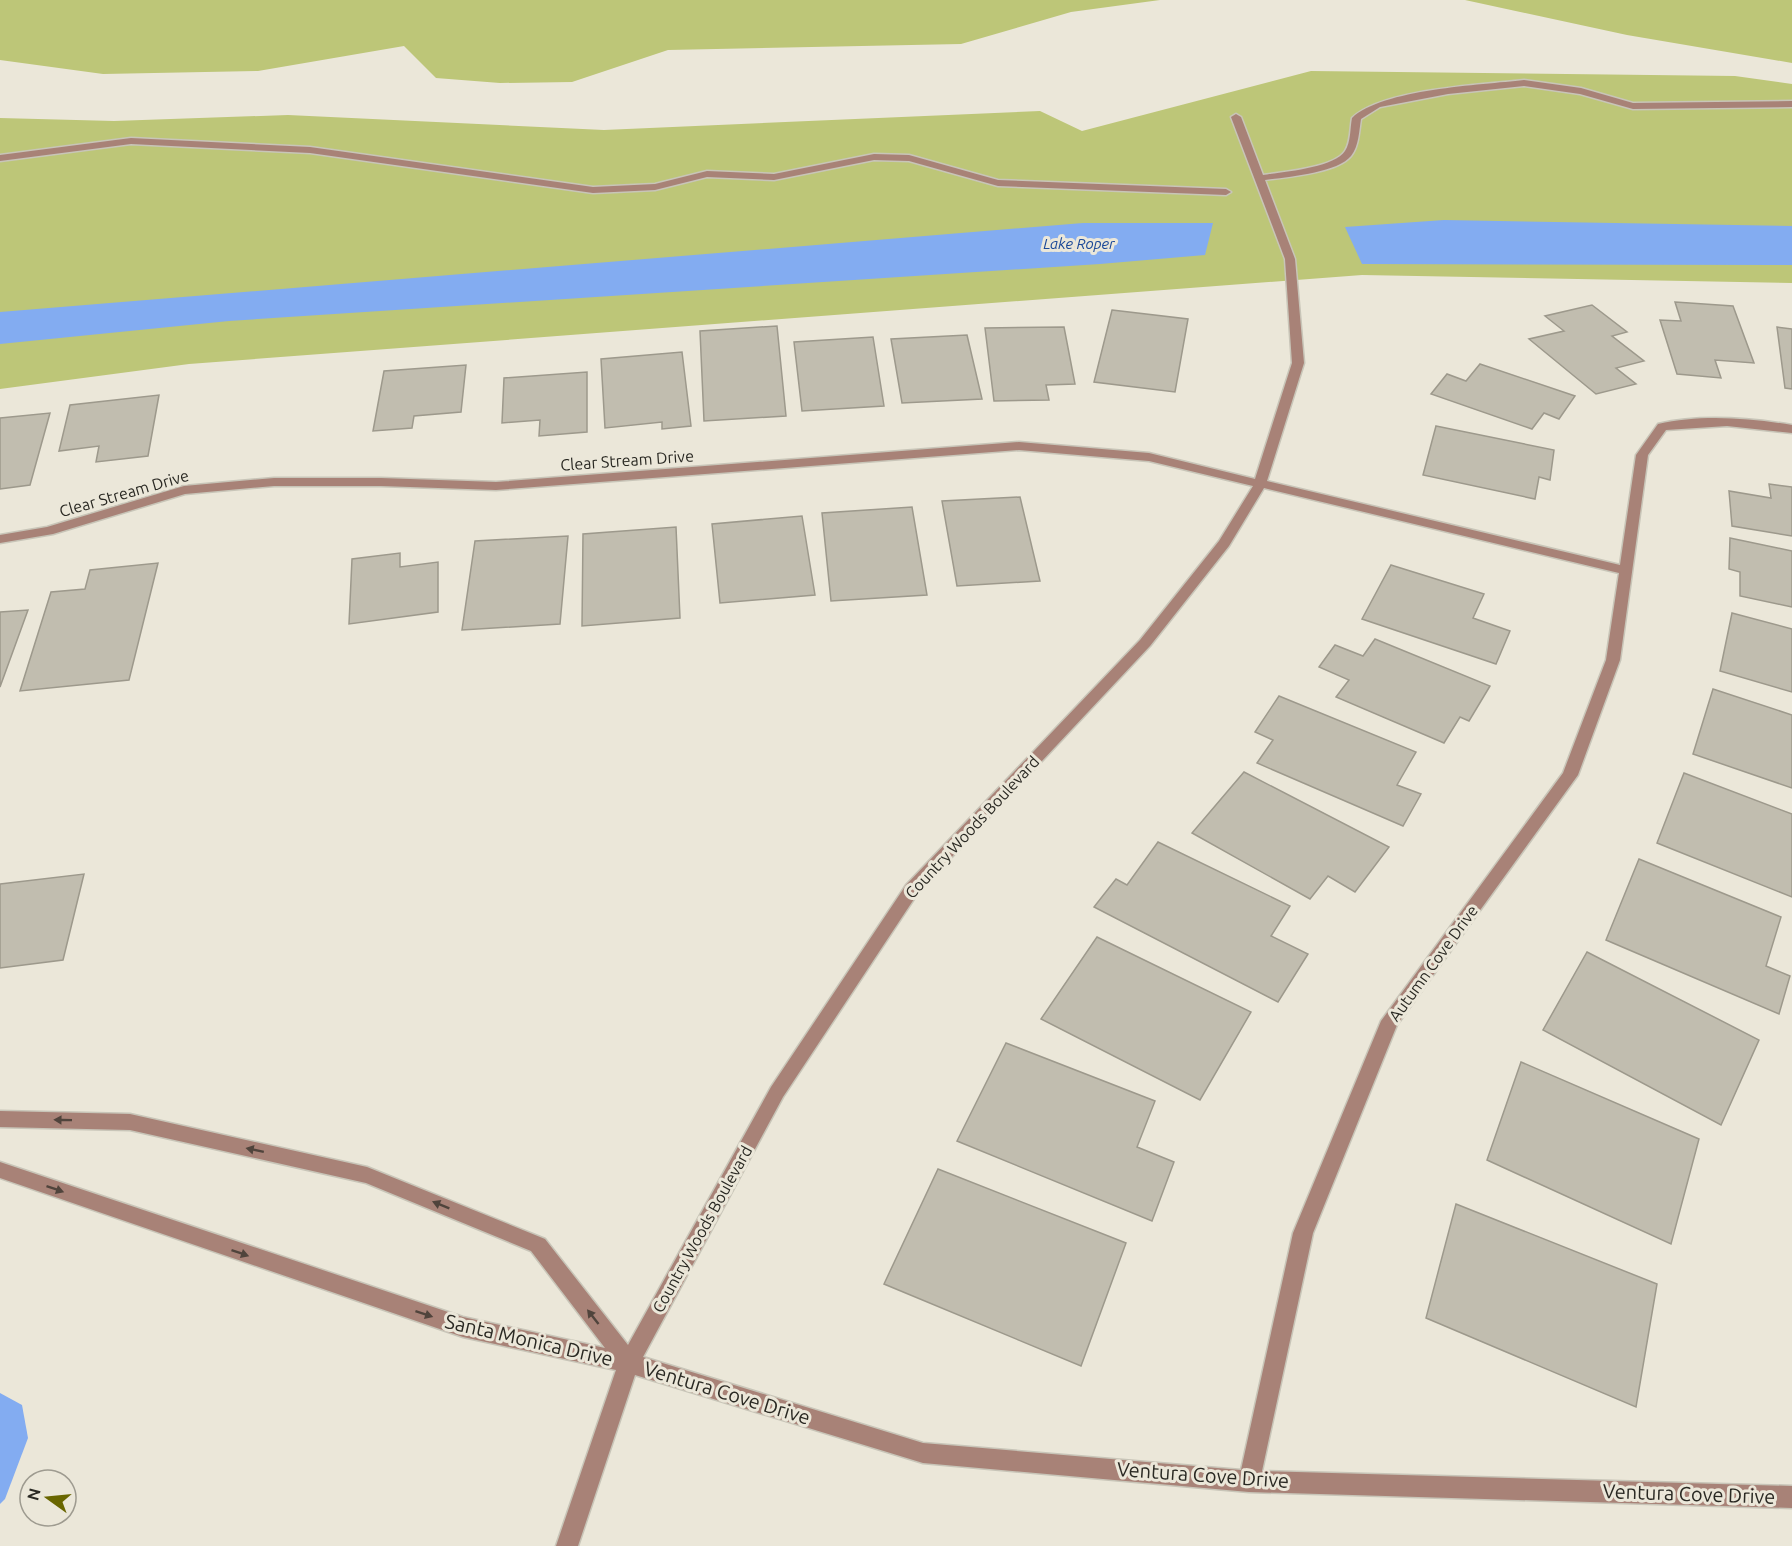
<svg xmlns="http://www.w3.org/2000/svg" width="1792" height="1546" font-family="Ubuntu,sans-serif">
	<rect width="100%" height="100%" fill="#ebe7d9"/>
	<g fill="#bdc678">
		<polygon points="0,0 1160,0 1071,12 961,44 668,50 572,82 500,83 436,78 404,46 258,71 103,74 0,60"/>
		<polygon points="1465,0 1792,0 1792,63 1627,35"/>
		<polygon points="1311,71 1735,76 1792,84 1792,283 1362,275 189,364 0,389 0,118 114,121 288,115 604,130 1040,111 1082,131"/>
	</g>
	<g fill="#83acf1">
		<polygon points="1444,220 1792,226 1792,265 1362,264 1345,227"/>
		<polygon points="1083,223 1213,223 1205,255 1100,264 229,321 0,344 0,312"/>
		<polygon points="0,1393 22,1405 28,1438 5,1499 0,1504"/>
	</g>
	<g fill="#c1bdaf" stroke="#9d998c" stroke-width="1.5">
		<polygon points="1675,302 1733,306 1754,363 1715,360 1721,378 1677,374 1660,320 1681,321"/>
		<polygon points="1592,305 1627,332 1612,336 1644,361 1616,368 1636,384 1596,394 1529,339 1564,331 1545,316"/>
		<polygon points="1112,310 1188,319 1175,392 1094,382"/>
		<polygon points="777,326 786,416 704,421 700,331"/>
		<polygon points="1064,327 1075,384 1046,385 1049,400 994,401 985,328"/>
		<polygon points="1777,327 1792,329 1792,389 1785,388"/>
		<polygon points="967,335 982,399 902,403 891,339"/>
		<polygon points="873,337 884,406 802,411 794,342"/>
		<polygon points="682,352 691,426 662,429 662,422 605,428 601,359"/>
		<polygon points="1480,364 1575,396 1559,419 1544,413 1532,429 1431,394 1447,374 1466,381"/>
		<polygon points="466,365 461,412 414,416 412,428 373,431 384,371"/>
		<polygon points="587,372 587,432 539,436 540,420 502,423 504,378"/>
		<polygon points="159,395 148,456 96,462 99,446 59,451 70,405"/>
		<polygon points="50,413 30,485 0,489 0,418"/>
		<polygon points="1436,426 1554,450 1550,480 1539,477 1535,499 1423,475"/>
		<polygon points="1769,484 1792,487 1792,536 1732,526 1729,491 1771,498"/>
		<polygon points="1020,497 1040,581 957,586 942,501"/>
		<polygon points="912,507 927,595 831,601 822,513"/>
		<polygon points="802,516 815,595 720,603 712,524"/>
		<polygon points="676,527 680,618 582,626 583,534"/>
		<polygon points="568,536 560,624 462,630 475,541"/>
		<polygon points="1730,538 1792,551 1792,607 1740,596 1740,572 1729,569"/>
		<polygon points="400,553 400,567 438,562 438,612 349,624 352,559"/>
		<polygon points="158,563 129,680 20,691 51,592 85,589 90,570"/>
		<polygon points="1391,565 1484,594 1473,618 1510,631 1496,664 1362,619"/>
		<polygon points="28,610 0,687 0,612"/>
		<polygon points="1732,613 1792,629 1792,692 1720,671"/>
		<polygon points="1375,639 1490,686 1469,721 1460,717 1444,743 1336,697 1349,680 1319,667 1335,645 1363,656"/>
		<polygon points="1713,689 1792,715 1792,788 1693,754"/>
		<polygon points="1279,696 1416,752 1397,785 1421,794 1403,826 1257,763 1273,740 1255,732"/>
		<polygon points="1244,772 1389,847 1355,892 1328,876 1310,899 1192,833"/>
		<polygon points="1684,773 1792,814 1792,897 1657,843"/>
		<polygon points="1158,842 1290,906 1271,936 1308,954 1278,1002 1094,907 1116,879 1127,885"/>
		<polygon points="1639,859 1781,917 1766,966 1790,976 1779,1014 1606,940"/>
		<polygon points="84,874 63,960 0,968 0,884"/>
		<polygon points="1097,937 1251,1012 1200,1100 1041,1019"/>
		<polygon points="1587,952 1759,1040 1721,1125 1543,1030"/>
		<polygon points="1006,1043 1155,1101 1137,1147 1174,1162 1152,1221 957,1141"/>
		<polygon points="1521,1062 1699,1139 1671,1244 1487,1160"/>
		<polygon points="938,1169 1126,1243 1081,1366 884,1284"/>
		<polygon points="1456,1204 1657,1284 1636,1407 1426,1318"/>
	</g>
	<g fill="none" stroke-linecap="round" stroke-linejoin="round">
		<defs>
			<g id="minor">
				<path d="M 1524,80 L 1581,88 L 1633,103 L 1792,101 L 1792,107 L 1633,109 L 1580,94 L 1524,86 L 1448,94 L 1380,107 L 1361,119 C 1359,131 1359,146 1351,156 C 1337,173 1287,177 1265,180 L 1295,259 L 1304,363 L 1267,481 L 1620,565 L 1636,455 L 1658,424 C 1701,414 1749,418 1792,425 L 1792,433 L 1727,426 L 1666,430 L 1648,455 L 1620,660 L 1578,775 L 1397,1025 L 1313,1233 L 1262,1471 L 1792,1486 L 1792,1508 L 1249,1492 L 923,1463 L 635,1375 L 578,1546 L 556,1546 L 616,1370 L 463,1337 L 0,1178 L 0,1162 L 463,1317 L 605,1348 L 531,1251 L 366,1183 L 130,1130 L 0,1127 L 0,1111 L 130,1114 L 367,1167 L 545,1239 L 628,1345 L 771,1087 L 906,885 L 1140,640 L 1219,541 L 1253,486 L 1149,461 L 1019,450 L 496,490 L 381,486 L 274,486 L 185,494 L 53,534 L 0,543 L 0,535 L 47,527 L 184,486 L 274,478 L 381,478 L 496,482 L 1019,442 L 1149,453 L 1255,479 L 1292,363 L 1285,259 L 1231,117 L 1236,114 L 1241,117 L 1263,175 C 1282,172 1334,168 1345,151 C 1351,142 1350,128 1352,118 C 1382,89 1481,85 1524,80 ZM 1264,488 L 1619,573 L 1606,660 L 1563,773 L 1381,1021 L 1293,1233 L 1241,1470 L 923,1443 L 643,1357 L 783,1097 L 918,893 L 1150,646 L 1229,546 Z"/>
				<polygon points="131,138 310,147 593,187 655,184 707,171 774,174 874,154 909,155 998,180 1226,189 1231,192 1226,195 998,186 909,161 874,160 774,180 707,177 655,190 593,193 310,153 131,144 0,161 0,155"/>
			</g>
		</defs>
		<use href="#minor" stroke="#c8c5b8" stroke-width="3"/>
		<use href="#minor" fill="#a88277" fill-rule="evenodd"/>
	</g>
	<defs><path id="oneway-solid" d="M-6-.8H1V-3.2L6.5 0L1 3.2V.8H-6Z" transform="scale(1.5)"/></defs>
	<g fill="#50443c">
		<use href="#oneway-solid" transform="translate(63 1120) rotate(-179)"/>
		<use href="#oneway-solid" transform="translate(255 1150) rotate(-168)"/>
		<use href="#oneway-solid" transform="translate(55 1189) rotate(19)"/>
		<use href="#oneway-solid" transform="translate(441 1205) rotate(-158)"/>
		<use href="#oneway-solid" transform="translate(240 1253) rotate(19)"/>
		<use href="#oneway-solid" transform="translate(424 1314) rotate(18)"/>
		<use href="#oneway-solid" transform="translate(593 1317) rotate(-128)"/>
	</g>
	<g text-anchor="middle" stroke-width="6" stroke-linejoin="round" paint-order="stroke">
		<g font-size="15" font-style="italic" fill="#1a4898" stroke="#ebe7d9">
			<text x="1079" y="249">Lake Roper</text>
		</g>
		<g font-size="16" fill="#2a2923" stroke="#ebe7d9">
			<text transform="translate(627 460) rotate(-4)" y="6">Clear Stream Drive</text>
			<text transform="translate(124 493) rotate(-16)" y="6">Clear Stream Drive</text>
			<text transform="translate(972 827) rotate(-47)" y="6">Country Woods Boulevard</text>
			<text transform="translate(1433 963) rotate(-54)" y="6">Autumn Cove Drive</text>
			<text transform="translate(702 1229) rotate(-61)" y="6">Country Woods Boulevard</text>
		</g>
		<g font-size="20" fill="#2a2923" stroke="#ebe7d9">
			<text transform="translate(529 1340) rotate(13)" y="7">Santa Monica Drive</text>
			<text transform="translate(727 1393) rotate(17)" y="7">Ventura Cove Drive</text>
			<text transform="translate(1203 1475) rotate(4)" y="7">Ventura Cove Drive</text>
			<text transform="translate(1689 1494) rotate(2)" y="7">Ventura Cove Drive</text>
		</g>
	</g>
	<g transform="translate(48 1498) rotate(285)"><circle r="28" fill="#ebe7d9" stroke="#9e9b90" stroke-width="1.5"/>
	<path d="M0-4.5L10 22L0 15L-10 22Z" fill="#696600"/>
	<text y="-9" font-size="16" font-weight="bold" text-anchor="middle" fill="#2a2923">N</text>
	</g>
</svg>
